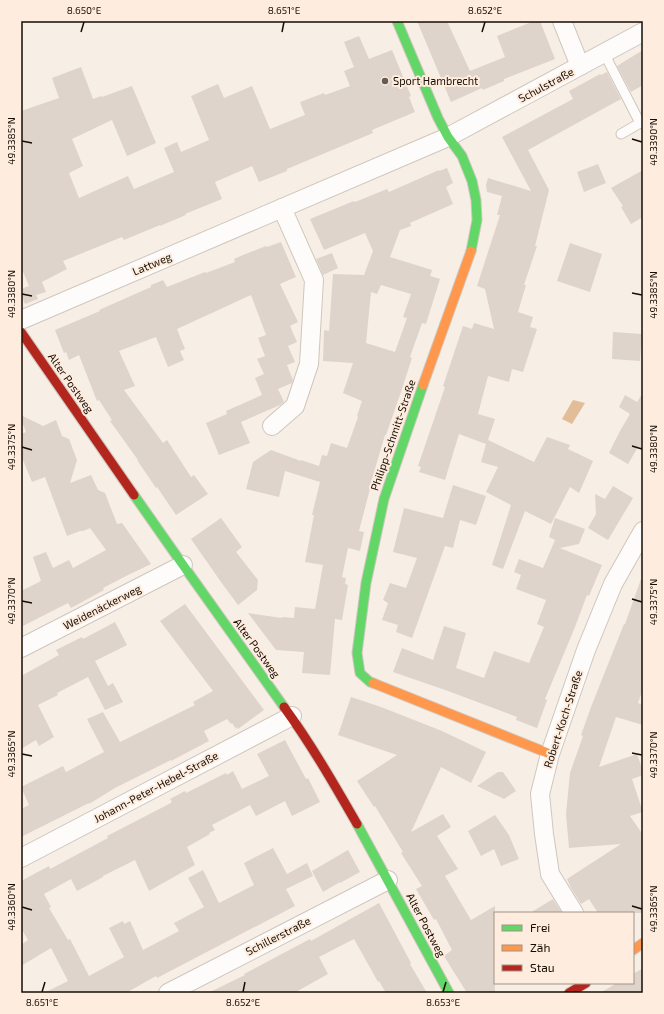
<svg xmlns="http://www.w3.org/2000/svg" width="664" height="1014" font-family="'Exo 2',sans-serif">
	<rect width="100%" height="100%" fill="#f7eee5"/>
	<polygon fill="#e3bc98" points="573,400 585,403 572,424 562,419"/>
	<g fill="#ded4cc" fill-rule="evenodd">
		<polygon points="417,21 447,21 470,71 505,57 497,36 534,21 540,21 555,59 504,79 504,81 483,90 482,88 451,102"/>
		<polygon points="359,36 369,59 392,50 411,96 409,97 415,112 372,130 373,133 287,169 287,171 259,182 252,166 215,182 222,199 185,214 186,215 160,226 160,225 124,240 122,237 63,261 67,269 42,282 46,292 36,295 38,299 25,304 21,295 21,289 29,286 21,267 21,111 59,98 52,78 81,67 93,99 101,96 102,97 132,86 156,143 127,156 112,120 72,139 83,166 69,173 79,198 128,176 134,189 174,172 164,148 177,142 181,152 209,140 191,96 218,84 224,98 252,86 270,129 305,115 300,102 324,93 325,95 350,86 344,71 354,67 344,42"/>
		<polygon points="643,50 643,85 631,92 617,66"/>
		<polygon points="607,72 621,99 528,150 549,190 535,246 537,246 524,285 526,285 518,312 533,317 530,327 537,329 523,372 512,369 509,382 488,376 478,414 495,419 488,440 534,462 547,437 570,445 568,449 593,461 579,493 570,487 551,524 525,511 503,569 492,565 511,505 486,492 498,467 481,462 486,444 459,434 445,480 419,472 421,467 418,466 445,387 443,386 463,326 472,329 474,323 494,329 485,289 477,286 500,215 497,215 502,196 487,192 486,185 488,178 531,191 502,137 573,99 569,91 600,74 601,75"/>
		<polygon points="598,164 606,183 584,192 577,172"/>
		<path d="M 447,168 L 453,183 L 446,187 L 453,204 L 410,223 L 411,226 L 400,230 L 390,257 L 432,270 L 430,276 L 440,279 L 426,324 L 422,323 L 410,357 L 412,358 L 402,389 L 386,435 L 385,435 L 369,489 L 370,489 L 359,531 L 364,532 L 360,551 L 348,548 L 342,577 L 346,578 L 345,584 L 348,585 L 342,620 L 335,619 L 330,675 L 302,673 L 304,652 L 276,650 L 248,613 L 282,618 L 282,617 L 294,618 L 295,607 L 315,609 L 323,565 L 305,562 L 314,515 L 312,515 L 320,482 L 285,471 L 279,497 L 246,489 L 253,462 L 271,450 L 301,461 L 301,460 L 319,466 L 322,455 L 327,456 L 331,443 L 347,448 L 358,417 L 357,416 L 362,401 L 343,393 L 353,363 L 323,361 L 324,330 L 329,331 L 333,274 L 364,275 L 373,251 L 365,233 L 324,250 L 310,219 L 354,201 L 355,202 L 387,189 L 389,192 L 439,170 L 439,171 ZM 381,285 L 411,294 L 403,317 L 407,318 L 395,352 L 366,343 L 371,292 L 377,294 Z"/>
		<polygon points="643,170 643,217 631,224 621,207 623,206 611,188"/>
		<polygon points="281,242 296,277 280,284 298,322 290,326 297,342 288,346 295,362 287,365 293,380 292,383 278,389 284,402 280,405 241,422 250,443 219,455 206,423 227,414 226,411 262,395 255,378 264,374 257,359 265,356 258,338 266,335 251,295 177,329 185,349 180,351 184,360 168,367 156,337 119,351 135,386 124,390 163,443 167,440 191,477 194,475 208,494 176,515 157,487 156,488 137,460 138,460 110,421 112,420 99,400 97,401 79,355 69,360 66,352 64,353 55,330 100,311 99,310 151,287 151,285 163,280 167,287 205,272 206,273 235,262 234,259 243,255 266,246 267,247"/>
		<polygon points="570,243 602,254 590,292 557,281"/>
		<polygon points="332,253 338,268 323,275 316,259"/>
		<polygon points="613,332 642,334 640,361 612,359"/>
		<polygon points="643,393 643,449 638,447 628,464 609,453 620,431 630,414 619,407 625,395 637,402"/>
		<polygon points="21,415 43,426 56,420 62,436 69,439 77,460 70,483 91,475 98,490 105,493 117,524 122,523 151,564 126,576 103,588 104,590 71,608 68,603 21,627 21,591 41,581 33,557 46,552 53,568 69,560 73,568 106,550 90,528 83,531 80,531 67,536 45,477 32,482 21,455 21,434 26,432 21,419"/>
		<polygon points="453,485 486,496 476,525 460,520 453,548 445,546 412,638 396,632 398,625 382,620 388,603 383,600 390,583 406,588 417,558 393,552 404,508 443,518"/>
		<polygon points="613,486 633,498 608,540 588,528 596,514 595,494 605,499"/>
		<polygon points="221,518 242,547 236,552 258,580 257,590 238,605 221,582 191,539"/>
		<polygon points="555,518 585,529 579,544 560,548 602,565 589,596 587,595 575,627 545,699 547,700 537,728 516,720 517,717 448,691 393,672 402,648 433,660 444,626 466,633 456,668 484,678 494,651 529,663 544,627 537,624 546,600 516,589 521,575 514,572 519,559 543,568 555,540 549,537"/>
		<polygon points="641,579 643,580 643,689 638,703 643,705 643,725 616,717 599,767 637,754 643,771 643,775 632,779 643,812 630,816 641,832 643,830 643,913 598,913 589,899 581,904 571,888 567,879 621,844 569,848 566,814 570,773 583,736 581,735 591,707 624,624 625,624"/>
		<polygon points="185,604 264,710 238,729 237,727 236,729 232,723 231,724 227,719 204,731 209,741 171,761 171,760 115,788 89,804 89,803 21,837 21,809 29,805 21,787 63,766 66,772 104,752 87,719 103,712 120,742 195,705 193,702 213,691 160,621"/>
		<polygon points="115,622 127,645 95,661 108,686 113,683 123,702 105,710 88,677 57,693 58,695 38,705 54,737 39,746 36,740 21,749 21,676 59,655 56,650 82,637 83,639"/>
		<polygon points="351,697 381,707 442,731 486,752 471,783 441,767 411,832 443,814 451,827 437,836 458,869 445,876 471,920 495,906 495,993 467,993 444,956 452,950 436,919 434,920 416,889 422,886 401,853 403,852 375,806 374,807 357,781 397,755 338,735"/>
		<polygon points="285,740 306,779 308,778 320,802 292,816 285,801 256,816 250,805 212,825 215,830 209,833 210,834 187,847 195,865 149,891 135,860 103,876 103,877 77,891 71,879 44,894 51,907 49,908 68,940 70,939 89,976 124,957 109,928 123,921 124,924 130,921 143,950 179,931 174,923 204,907 188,878 203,870 219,903 254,885 244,863 273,848 287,874 307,863 313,876 286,889 295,906 157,978 156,976 126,993 44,993 68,981 51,948 21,966 21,945 28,940 21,928 21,881 49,866 50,869 108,838 107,836 167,805 172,802 170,799 185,791 186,793 226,773 227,775 233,771 242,789 269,776 257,754"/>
		<polygon points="498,772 503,772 516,791 504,799 477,786"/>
		<polygon points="495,815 509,835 519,859 501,866 494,849 481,856 468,831"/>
		<polygon points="348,850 360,872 340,883 340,882 323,892 312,871"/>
		<polygon points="553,899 562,913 530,913"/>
		<polygon points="379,903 411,963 410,964 427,993 386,993 379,981 378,982 354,939 319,957 328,974 294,993 208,993 245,975 244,974 310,939 311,941"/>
		<polygon points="643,968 643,993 600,993 617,983 633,983 633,974"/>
	</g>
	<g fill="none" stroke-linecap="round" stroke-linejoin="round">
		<defs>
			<g id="lane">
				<polyline points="604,53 640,123 643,121"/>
				<polyline points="621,134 640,123"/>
			</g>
			<g id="street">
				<polyline points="562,21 580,66"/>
				<polyline points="21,320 448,137 643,32"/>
				<polyline points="272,426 295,406 309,364 314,280 282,208"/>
				<polyline points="21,648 183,565"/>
				<polyline points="21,858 292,716"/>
				<polyline points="574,913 550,874 544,834 540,794 550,754 586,650 613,584 643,531"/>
				<polyline points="168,993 388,880"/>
			</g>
			<g id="fast">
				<polyline points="397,21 438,118 448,137 462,156 472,181 476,200 477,220 471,251"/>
				<polyline points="134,495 183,565 284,707"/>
				<polyline points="373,683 370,682 360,673 357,653 366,583 384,499 423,385"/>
				<polyline points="357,824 449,993"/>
			</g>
			<g id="slow">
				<polyline points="423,385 471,251"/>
				<polyline points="373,683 550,754"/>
				<polyline points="633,950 643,943"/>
			</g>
			<g id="jam">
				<polyline points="21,332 134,495"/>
				<path d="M 284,707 C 311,744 334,784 357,824"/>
				<polyline points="569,993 586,983"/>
			</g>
		</defs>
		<use href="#lane" stroke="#cfc6bd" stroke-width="11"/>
		<use href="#street" stroke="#cfc6bd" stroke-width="20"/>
		<use href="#fast" stroke="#cfc6bd" stroke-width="11"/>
		<use href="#slow" stroke="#cfc6bd" stroke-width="11"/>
		<use href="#jam" stroke="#cfc6bd" stroke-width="11"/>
		<use href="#lane" stroke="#fefcfb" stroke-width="9"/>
		<use href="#street" stroke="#fefcfb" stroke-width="18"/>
		<use href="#fast" stroke="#63d668" stroke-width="9"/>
		<use href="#slow" stroke="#ff974d" stroke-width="9"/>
		<use href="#jam" stroke="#b3261e" stroke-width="9"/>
	</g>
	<path fill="none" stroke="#160d05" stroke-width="1.5" d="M 81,32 L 84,22M 282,32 L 284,22M 482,32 L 485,22M 632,139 L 642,142M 22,141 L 32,143M 632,293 L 642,295M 22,294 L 32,296M 632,446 L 642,449M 22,447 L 32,450M 632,599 L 642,602M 22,601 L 32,603M 632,753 L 642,755M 22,754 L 32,756M 632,906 L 642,909M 22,907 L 32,910M 42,992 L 45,982M 243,992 L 245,982M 443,992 L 446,982"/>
	<circle fill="#655c53" stroke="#feedde" stroke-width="1.5" cx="385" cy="81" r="4"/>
	<g text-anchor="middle" stroke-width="4" stroke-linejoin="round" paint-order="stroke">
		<g font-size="11" fill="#160d05" stroke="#feedde" text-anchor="start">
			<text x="393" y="85">Sport Hambrecht</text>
		</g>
		<g font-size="11" fill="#160d05" stroke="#feedde">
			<text transform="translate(546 85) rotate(-28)" y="4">Schulstraße</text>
			<text transform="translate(152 264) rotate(-23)" y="4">Lattweg</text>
			<text transform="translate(71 383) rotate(55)" y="4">Alter Postweg</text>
			<text transform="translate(393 435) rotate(-71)" y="4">Philipp-Schmitt-Straße</text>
			<text transform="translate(102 607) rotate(-27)" y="4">Weidenäckerweg</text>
			<text transform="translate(257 648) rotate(54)" y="4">Alter Postweg</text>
			<text transform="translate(563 719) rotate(-72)" y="4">Robert-Koch-Straße</text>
			<text transform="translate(156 787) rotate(-28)" y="4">Johann-Peter-Hebel-Straße</text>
			<text transform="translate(426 925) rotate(62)" y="4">Alter Postweg</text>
			<text transform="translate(278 936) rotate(-27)" y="4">Schillerstraße</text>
		</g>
	</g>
	<rect width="664" height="1014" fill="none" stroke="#feedde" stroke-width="44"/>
	<rect x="494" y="912" width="140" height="72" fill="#feedde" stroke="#a19387"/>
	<rect x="502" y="925" width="20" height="6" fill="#63d668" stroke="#a19387"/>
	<text x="530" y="932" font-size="12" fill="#160d05">Frei</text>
	<rect x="502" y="945" width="20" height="6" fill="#ff974d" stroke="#a19387"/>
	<text x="530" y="952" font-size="12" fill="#160d05">Zäh</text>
	<rect x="502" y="965" width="20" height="6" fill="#b3261e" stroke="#a19387"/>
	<text x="530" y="972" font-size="12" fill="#160d05">Stau</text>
	<rect x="22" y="22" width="620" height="970" fill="none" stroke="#160d05" stroke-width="1.5"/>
	<g font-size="10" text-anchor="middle" fill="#160d05">
		<text x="84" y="14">8.650°E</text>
		<text x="284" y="14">8.651°E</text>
		<text x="485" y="14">8.652°E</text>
		<text transform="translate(11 141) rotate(-90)" y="4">49.3385°N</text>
		<text transform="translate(653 142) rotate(-90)" y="4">49.3390°N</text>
		<text transform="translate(11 294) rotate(-90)" y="4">49.3380°N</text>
		<text transform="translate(653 295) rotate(-90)" y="4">49.3385°N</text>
		<text transform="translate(11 447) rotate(-90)" y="4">49.3375°N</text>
		<text transform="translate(653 449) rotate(-90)" y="4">49.3380°N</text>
		<text transform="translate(11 601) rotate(-90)" y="4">49.3370°N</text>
		<text transform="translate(653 602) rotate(-90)" y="4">49.3375°N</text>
		<text transform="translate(11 754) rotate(-90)" y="4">49.3365°N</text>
		<text transform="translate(653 755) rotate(-90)" y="4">49.3370°N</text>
		<text transform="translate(11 907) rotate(-90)" y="4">49.3360°N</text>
		<text transform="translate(653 909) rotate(-90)" y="4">49.3365°N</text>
		<text x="42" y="1006">8.651°E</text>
		<text x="243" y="1006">8.652°E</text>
		<text x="443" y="1006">8.653°E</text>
	</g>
</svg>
